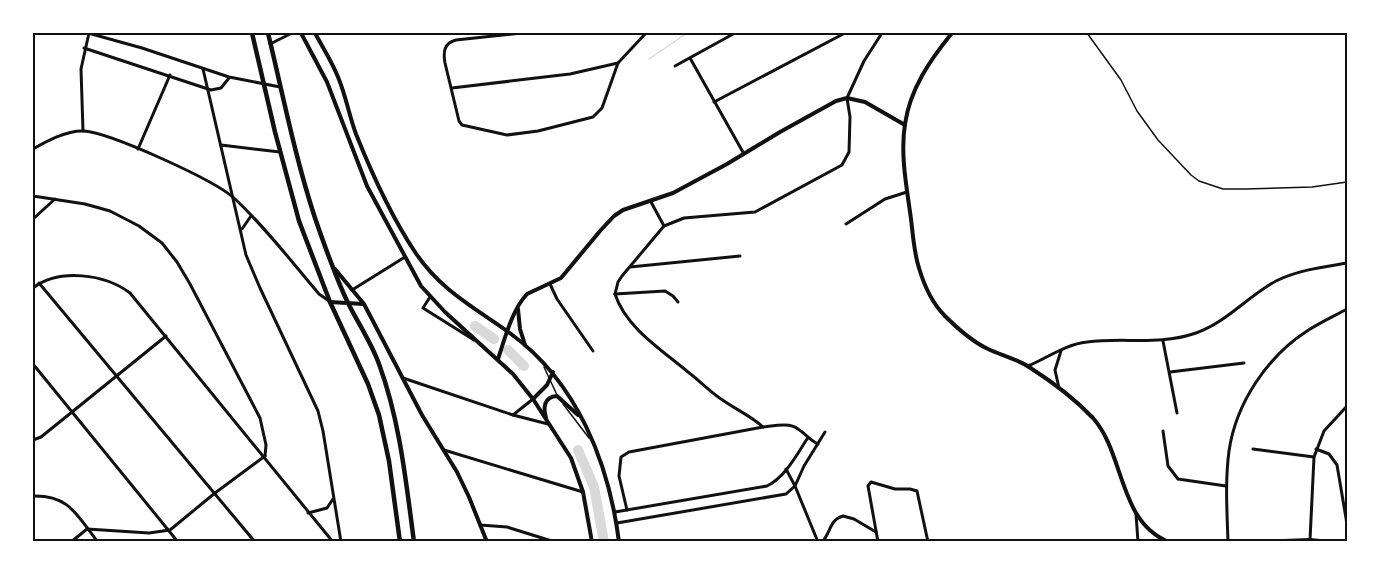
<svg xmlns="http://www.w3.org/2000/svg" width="1380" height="575" font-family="Helvetica,sans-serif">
	<rect width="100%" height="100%" fill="#fff"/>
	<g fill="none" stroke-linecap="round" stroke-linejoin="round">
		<polyline stroke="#d9d9d9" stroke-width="1.5" points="649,59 687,33"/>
		<g stroke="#d9d9d9" stroke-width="10">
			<polyline points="475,326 494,339"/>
			<polyline points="508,350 524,366"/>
			<polyline points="578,450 594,487 604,542"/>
		</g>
		<g stroke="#111" stroke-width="1.5">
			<polyline points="1087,33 1121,80 1137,111 1158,140 1191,175 1199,181 1223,189 1245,189 1312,187 1347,182"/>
			<polyline points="544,367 557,395"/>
			<polyline points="563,404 589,438"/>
		</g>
		<g stroke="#111" stroke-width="3">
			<polyline points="88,33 142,48 229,77 280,87"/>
			<path d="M 522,33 L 456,40 C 444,43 443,52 445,63 L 459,121 L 462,125 L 507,135 L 538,131 L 593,117 L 602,108 L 618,63 L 646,33"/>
			<polyline points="270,44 292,33"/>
			<polyline points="84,48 211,90 221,88 229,78"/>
			<polyline points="690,58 744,154"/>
			<polyline points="675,66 735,33"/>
			<polyline points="203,69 246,255 260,288 318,411 323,431 341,542"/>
			<polyline points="452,88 570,74 618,63"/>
			<polyline points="714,102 845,33"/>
			<polyline points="83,131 81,69 89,33"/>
			<polyline points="221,145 280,152"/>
			<path d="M 33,149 C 47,141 67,130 84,131 C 111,133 214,180 234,198 C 265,227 291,261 319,294 L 329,301"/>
			<polyline points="138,149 170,75"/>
			<polyline points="33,196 85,204 110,211 139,226 162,243 177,262 190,284 260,418 266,445 265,456"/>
			<polyline points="33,219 55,199"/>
			<polyline points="846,224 885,199 907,192"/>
			<polyline points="664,226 684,218 755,212 842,165 849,152 850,117 847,98 864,61 882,33"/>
			<polyline points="242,229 251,216"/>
			<polyline points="630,267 740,256"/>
			<polyline points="39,283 255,542"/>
			<polyline points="550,284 557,299 593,351"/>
			<path d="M 33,288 C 59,268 105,274 130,293 L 333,542"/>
			<polyline points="352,290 405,257"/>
			<path d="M 615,294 C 626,328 662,350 688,372 C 700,381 711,393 724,401 C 737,410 751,416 763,427"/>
			<polyline points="615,294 618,282 622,276 664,226 651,202"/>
			<polyline points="615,294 665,291 673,296 678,302"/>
			<polyline points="430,297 423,308 474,340"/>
			<polyline points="1163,341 1177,413"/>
			<polyline points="33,364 178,542"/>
			<path d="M 1028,366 C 1047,358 1066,344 1087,342 C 1125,337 1158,346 1196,333 C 1227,322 1248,296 1276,281 C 1298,270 1323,267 1347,263"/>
			<polyline points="1170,372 1244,363"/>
			<polyline points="403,378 513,415 548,424"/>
			<polyline points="1059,388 1055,370 1061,351"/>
			<polyline points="513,415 533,399"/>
			<polyline points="1163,431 1168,466 1178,479 1226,486"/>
			<polyline points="33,440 41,437 72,412 166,336"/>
			<polyline points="1253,449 1314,457"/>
			<polyline points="1316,449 1329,454 1337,465 1347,524"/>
			<polyline points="444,450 583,492"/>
			<polyline points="786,469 795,486 818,542"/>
			<path d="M 33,496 C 70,495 77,516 98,542"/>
			<path d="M 627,510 L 619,476 L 621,457 L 629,452 L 763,427 C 773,426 790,422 798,429 C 806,434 809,440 818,444"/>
			<path d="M 615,512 L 767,486 C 785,477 796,456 807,439"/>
			<polyline points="308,513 327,508 333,499"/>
			<polyline points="1136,514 1138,542"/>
			<polyline points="617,523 786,494 795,486 804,466 825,432"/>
			<polyline points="480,525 507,527 555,542"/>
			<polyline points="1310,540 1314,457 1324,431 1347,406"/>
			<polyline points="71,542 87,529 149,533 170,530 215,493 265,456"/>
			<path d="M 822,542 C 831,533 829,520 843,516 L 854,519 L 876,532"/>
			<polyline points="878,542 868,486 871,482 895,489 910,489 917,491 928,542"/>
			<path d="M 1228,542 C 1227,511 1225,481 1229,451 C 1236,403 1267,357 1307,331 C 1319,323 1334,316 1347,309"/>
			<polyline points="1347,542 1347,541"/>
		</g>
		<g stroke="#111" stroke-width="4">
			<path d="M 952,33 C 930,60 910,89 905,124 C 900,155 907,189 911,219 C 913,235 914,253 919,268 C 924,285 932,303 945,316 C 957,328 971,341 988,349 C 1001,355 1017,359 1029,367 C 1051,381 1075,399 1093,418 C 1125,454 1118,522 1169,542"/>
			<polyline points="518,309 520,329 525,345"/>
			<path d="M 498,359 C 505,338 512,310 527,294 L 561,278 L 600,231 L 614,216 L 623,210 L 673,193 L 727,164 L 780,132 L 836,101 L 847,98 L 865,102 L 905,125"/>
			<polyline points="1260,542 1310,540 1330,542"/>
		</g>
		<g stroke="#111" stroke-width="4">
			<polyline points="301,33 327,82 367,186 421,286 445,312 513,374 533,399 571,458 583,492 592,542"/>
			<path d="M 315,33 C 323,48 332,62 338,77 C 346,96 349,115 356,134 C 372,174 391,216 415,252 C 441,291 474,307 511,334 C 577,382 609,463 619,542"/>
			<polyline points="335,269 364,304 422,415 457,472 469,497 487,542"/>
			<polyline points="330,302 363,304"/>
			<polyline points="533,399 547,385 553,372"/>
			<path d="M 546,418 C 543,407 544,397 557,396 L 578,415"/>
		</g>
		<g stroke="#111" stroke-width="4.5">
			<polyline points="252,33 275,132 299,221 330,302 368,384 379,415 389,461 400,542"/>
			<path d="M 268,33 C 283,95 295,157 315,218 C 325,247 335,276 348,303 C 358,323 371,342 379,364 C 400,421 406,482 414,542"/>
		</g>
	</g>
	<rect width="1380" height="575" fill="none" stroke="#ffffff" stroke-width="69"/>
	<rect x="34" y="34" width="1312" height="506" fill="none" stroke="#111" stroke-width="2"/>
</svg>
